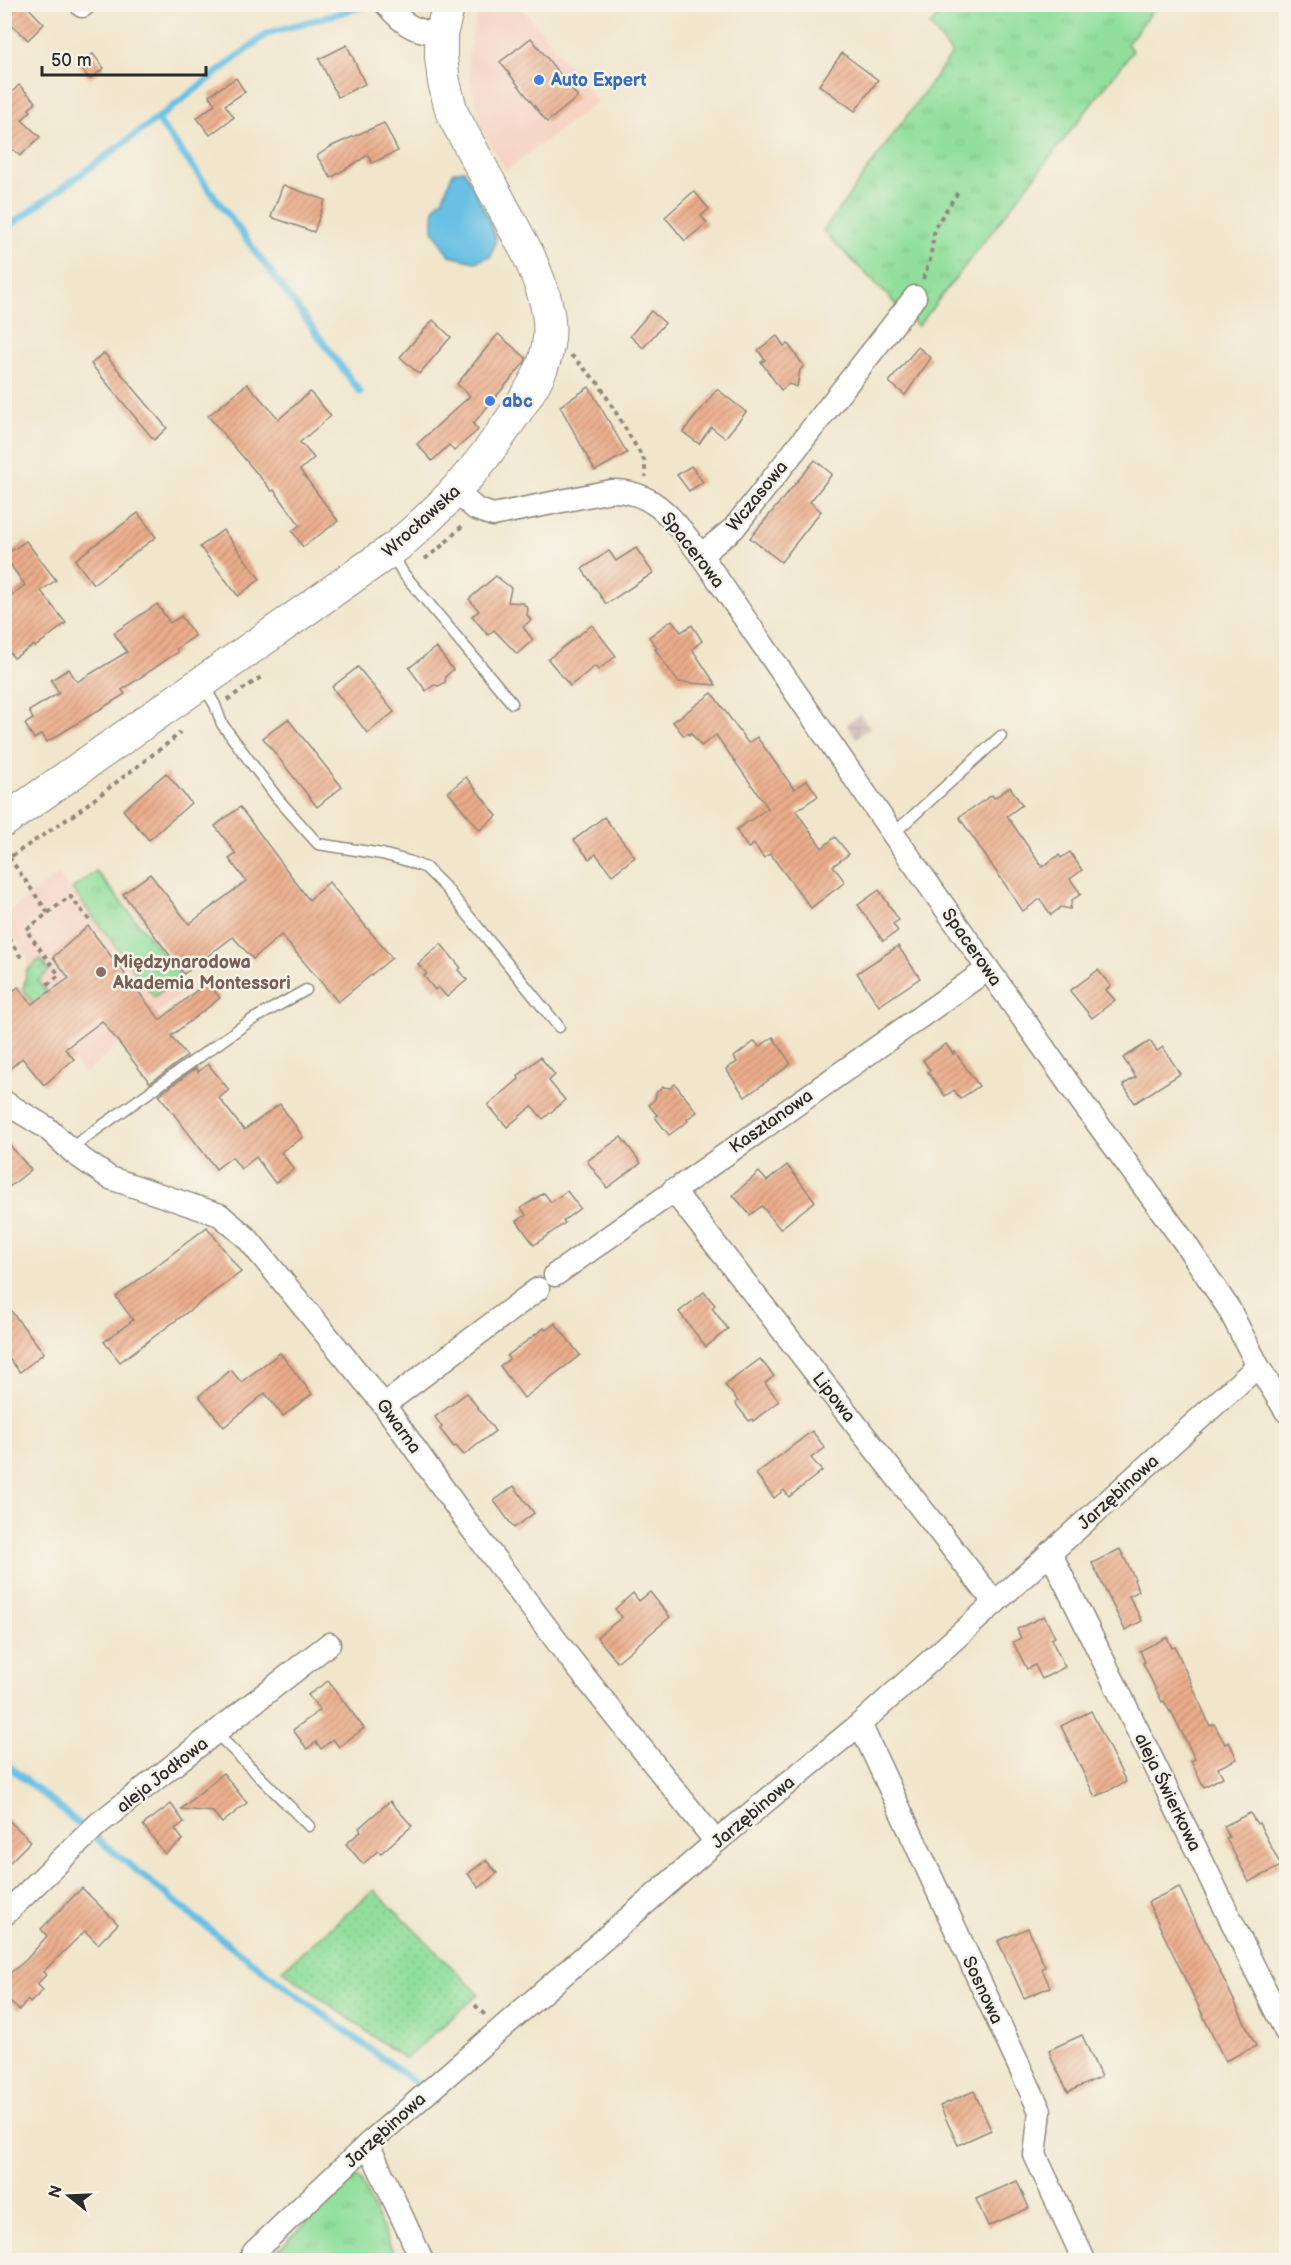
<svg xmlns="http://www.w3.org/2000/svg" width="1291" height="2265" font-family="'Balsamiq Sans',sans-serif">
	<defs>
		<pattern id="industrial-grid" width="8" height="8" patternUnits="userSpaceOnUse" patternTransform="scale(1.5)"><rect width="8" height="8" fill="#d1bfbd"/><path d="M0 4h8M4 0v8" fill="none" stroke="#b4a4a3"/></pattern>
		<pattern id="grass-tufts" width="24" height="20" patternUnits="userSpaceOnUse" patternTransform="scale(1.5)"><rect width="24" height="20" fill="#92df9d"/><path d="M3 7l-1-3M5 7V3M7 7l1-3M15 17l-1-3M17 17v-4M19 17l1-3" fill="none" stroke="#7ec087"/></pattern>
		<pattern id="garden-dots" width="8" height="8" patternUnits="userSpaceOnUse" patternTransform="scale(1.5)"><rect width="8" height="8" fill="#92df9d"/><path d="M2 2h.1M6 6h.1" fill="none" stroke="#7ec087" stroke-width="1.8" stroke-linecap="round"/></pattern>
		<pattern id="building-hatch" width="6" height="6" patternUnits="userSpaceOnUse" patternTransform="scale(1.5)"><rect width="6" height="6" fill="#ecad8b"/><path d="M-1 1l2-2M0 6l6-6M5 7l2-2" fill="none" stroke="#bf8d72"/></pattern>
	</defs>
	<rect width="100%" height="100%" fill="#f7f3e8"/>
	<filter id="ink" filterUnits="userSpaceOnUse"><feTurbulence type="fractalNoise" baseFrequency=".0167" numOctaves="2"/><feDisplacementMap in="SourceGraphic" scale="12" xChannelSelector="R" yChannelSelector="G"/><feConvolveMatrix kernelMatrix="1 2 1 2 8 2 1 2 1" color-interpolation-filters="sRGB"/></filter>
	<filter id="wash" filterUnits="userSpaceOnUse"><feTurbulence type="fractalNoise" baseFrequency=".008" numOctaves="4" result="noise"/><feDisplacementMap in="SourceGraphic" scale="24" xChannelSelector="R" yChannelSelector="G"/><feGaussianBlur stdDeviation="1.35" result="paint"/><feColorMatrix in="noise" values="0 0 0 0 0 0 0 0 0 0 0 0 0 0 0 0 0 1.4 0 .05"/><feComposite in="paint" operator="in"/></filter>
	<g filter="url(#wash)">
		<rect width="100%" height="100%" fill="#f1e6cc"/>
		<g fill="#f6d2c3">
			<polygon points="479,5 520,5 597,102 506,171 481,129 467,60"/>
			<polygon points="59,874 70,891 95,876 189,987 84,1074 22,990 28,957 5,924 5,914"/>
		</g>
		<polygon fill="url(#industrial-grid)" points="860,714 870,728 856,738 846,724"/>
		<g fill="url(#grass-tufts)" stroke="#5e8564" stroke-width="1.5">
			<polygon points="949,5 1157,5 1127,44 1133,51 918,326 823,231 952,54 930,25"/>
			<polygon points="96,871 181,976 154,997 72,889"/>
			<polygon points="40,959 49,971 38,981 80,1036 66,1047 23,989 27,971"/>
			<polygon points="359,2177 397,2260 267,2260 352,2180"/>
		</g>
		<polygon fill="url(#garden-dots)" stroke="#5e8564" stroke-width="1.5" points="374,1890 479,1994 405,2059 282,1970"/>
		<polygon fill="#67c0e4" stroke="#497688" stroke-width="1.5" points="464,170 488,217 496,239 491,256 475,262 450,256 433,230 433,216 435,206 443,198 453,172"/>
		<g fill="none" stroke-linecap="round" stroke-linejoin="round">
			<g stroke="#67c0e4" stroke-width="7">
				<polyline points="157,119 360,392"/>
				<polyline points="4,230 157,119 268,33 365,6"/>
				<polyline points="11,1768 84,1828"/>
				<polyline points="96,1838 229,1945 415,2082"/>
			</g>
		</g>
		<g id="blocks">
			<g fill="url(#building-hatch)">
				<polygon points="4,4 25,4 44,24 28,40 4,17"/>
				<polygon points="531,38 578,97 547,122 500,62"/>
				<polygon points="347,45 365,84 338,97 319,59"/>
				<polygon points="842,53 878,80 855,111 819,85"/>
				<polygon points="93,54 104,68 90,79 78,65"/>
				<polygon points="236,78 245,92 225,105 234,117 210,135 197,118 215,104 209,95"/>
				<polygon points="19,85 36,102 29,109 31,111 22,120 40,137 20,156 4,141 4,100"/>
				<polygon points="384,123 398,151 372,163 368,155 331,178 317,156 332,146"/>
				<polygon points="283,185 325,200 314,232 271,217"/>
				<polygon points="694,191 709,209 701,216 707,223 685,241 665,217"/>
				<polygon points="651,311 665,323 643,348 630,336"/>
				<polygon points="433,320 451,337 419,374 400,357"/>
				<polygon points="498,334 526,358 525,362 473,424 478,430 454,451 449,445 432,461 417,444 470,396 457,384"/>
				<polygon points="777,336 784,346 788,344 804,366 800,370 797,387 789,384 781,390 761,362 765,360 758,350"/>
				<polygon points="918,347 931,358 905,395 889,382"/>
				<polygon points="104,353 167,428 154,440 91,364"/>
				<polygon points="247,384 279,419 310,392 331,416 300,442 314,458 300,470 338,521 303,547 292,531 300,525 274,490 272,491 208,416"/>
				<polygon points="589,387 627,453 595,471 560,406"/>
				<polygon points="717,389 746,412 725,438 711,427 699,444 683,432"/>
				<polygon points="815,460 832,474 810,502 821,511 781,562 750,538"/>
				<polygon points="691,466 703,482 689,491 677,475"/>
				<polygon points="138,513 156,537 93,584 75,560"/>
				<polygon points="223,530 260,579 238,596 200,547"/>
				<polygon points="26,541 56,580 41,591 66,623 35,647 34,645 14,658 4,646 4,601 25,585 4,556"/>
				<polygon points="636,548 653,573 606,604 582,569 609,551 616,561"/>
				<polygon points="496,576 511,588 508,602 523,603 528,609 527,615 531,620 523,627 533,640 517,654 494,630 488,635 472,616 479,611 469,599"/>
				<polygon points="157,604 170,623 181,616 195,636 176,649 178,652 122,690 125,694 47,742 42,734 34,739 25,724 33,719 29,711 59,693 51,680 69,669 77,682 127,652 114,633"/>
				<polygon points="672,620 681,632 692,625 702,641 692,649 716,685 678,682 655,649 657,648 649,637"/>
				<polygon points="592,625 616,656 598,670 595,666 570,686 548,659"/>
				<polygon points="436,647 453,670 446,676 445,682 439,686 434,685 426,691 409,668"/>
				<polygon points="358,667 394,712 367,733 332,687"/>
				<polygon points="712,693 748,743 757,737 794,789 807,780 818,796 796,811 822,848 835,837 849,854 833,866 845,882 811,908 770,854 764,858 754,844 748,848 736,830 768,808 716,735 701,746 691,733 689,735 688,733 684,736 673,722"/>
				<polygon points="288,719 342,787 317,807 263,738"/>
				<polygon points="166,773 191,803 149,840 123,810"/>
				<polygon points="466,777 497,816 480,830 448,792"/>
				<polygon points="1010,787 1022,805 1007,816 1042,867 1059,855 1061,858 1070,852 1082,870 1070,879 1081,894 1072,900 1070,909 1061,907 1051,915 1040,899 1023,911 959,817 992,795 994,798"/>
				<polygon points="240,807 309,900 329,882 392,958 338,1002 281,935 253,959 233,937 184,974 123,894 150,874 189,924 246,881 229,859 236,854 215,826"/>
				<polygon points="604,817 635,857 612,875 596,854 589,859 574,840"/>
				<polygon points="879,890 899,920 893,924 898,931 883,941 858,905"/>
				<polygon points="88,926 160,1020 207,982 220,998 171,1036 187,1056 150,1083 102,1021 65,1049 74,1059 44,1085 22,1058 4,1074 4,1000 18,987 32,1004 69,978 53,957"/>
				<polygon points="441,944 461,968 458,970 467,980 447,997 438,987 435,990 424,976 427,974 418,964"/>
				<polygon points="898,946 920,978 879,1006 857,973"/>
				<polygon points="1098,970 1111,986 1106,990 1115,1000 1092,1018 1070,991"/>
				<polygon points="773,1037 791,1064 745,1097 726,1069 737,1062 734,1057 755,1041 759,1047"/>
				<polygon points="1150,1041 1157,1051 1163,1047 1180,1074 1135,1103 1123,1085 1136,1077 1123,1058"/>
				<polygon points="946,1044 953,1054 955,1052 979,1086 960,1099 954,1090 945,1096 928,1072 930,1070 923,1060"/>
				<polygon points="540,1057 555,1075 549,1081 565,1100 543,1119 532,1106 507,1127 488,1105 519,1079 518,1076"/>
				<polygon points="208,1064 229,1090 219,1098 244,1130 280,1104 303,1137 281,1152 294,1169 275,1183 256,1157 241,1169 232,1157 216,1169 159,1095 196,1068 198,1072"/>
				<polygon points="675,1084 697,1112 687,1119 688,1121 669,1135 655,1117 657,1115 649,1105 655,1099 656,1093 663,1087 670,1088"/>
				<polygon points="621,1137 641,1163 607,1188 587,1161"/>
				<polygon points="4,1138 31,1170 4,1191"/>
				<polygon points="787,1165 815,1201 780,1229 762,1206 750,1215 733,1195 759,1172 767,1181"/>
				<polygon points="567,1191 580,1208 563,1221 565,1223 534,1245 517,1221 526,1215 521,1208 544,1193 551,1202"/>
				<polygon points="207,1227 241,1272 120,1362 104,1342 133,1320 116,1297"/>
				<polygon points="704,1292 715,1305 712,1308 728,1329 706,1347 679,1312"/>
				<polygon points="4,1302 44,1353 20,1372 4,1353"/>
				<polygon points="555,1323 580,1355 524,1398 500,1366 509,1359 507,1356 544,1328 546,1330"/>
				<polygon points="280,1353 312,1394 283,1416 265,1393 224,1427 199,1396 231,1370 241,1382"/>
				<polygon points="760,1359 774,1376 765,1383 779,1401 753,1421 752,1419 749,1421 735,1403 738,1401 725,1385"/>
				<polygon points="467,1393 495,1431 464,1455 456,1446 454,1447 440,1429 442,1427 435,1417"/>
				<polygon points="812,1431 825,1448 811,1458 822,1471 789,1497 784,1490 774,1498 756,1474"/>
				<polygon points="514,1486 534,1513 514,1528 494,1501"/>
				<polygon points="1120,1549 1135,1579 1134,1580 1139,1591 1129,1596 1142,1621 1125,1630 1092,1563"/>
				<polygon points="650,1592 670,1617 617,1662 597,1637 622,1617 615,1609 633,1593 639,1601"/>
				<polygon points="1044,1616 1055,1637 1051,1639 1065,1667 1042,1679 1035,1665 1027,1669 1013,1642 1021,1638 1017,1629"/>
				<polygon points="1167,1637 1172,1648 1175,1647 1210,1726 1214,1724 1225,1744 1229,1742 1237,1759 1218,1768 1223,1777 1204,1787 1191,1761 1195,1759 1171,1711 1170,1712 1164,1701 1162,1702 1143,1663 1145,1662 1140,1651"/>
				<polygon points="328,1681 364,1728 339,1747 333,1739 321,1749 316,1742 307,1749 293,1730 320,1710 308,1695"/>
				<polygon points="1091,1711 1126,1782 1095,1797 1061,1726"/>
				<polygon points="223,1773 247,1803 222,1823 213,1812 181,1809"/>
				<polygon points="390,1801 412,1826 381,1853 378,1851 363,1864 346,1844 361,1831 359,1828"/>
				<polygon points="171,1804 184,1822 175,1829 183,1840 165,1854 143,1825"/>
				<polygon points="1250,1813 1257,1824 1259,1823 1281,1866 1249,1882 1226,1838 1229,1837 1224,1826"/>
				<polygon points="4,1816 31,1841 4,1868"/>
				<polygon points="486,1860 497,1873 479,1888 468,1874"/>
				<polygon points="1179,1887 1256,2046 1225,2061 1148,1902"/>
				<polygon points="82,1888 118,1924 98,1944 85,1931 43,1972 46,1975 37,1984 43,1990 30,2003 28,2000 19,2010 4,1997 4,1978 26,1960 47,1936 41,1929"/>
				<polygon points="1028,1928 1045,1967 1042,1969 1050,1987 1024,1998 998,1941"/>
				<polygon points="1082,2035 1101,2077 1068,2092 1052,2060 1049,2050"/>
				<polygon points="974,2091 991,2130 958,2145 940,2106"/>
				<polygon points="1017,2181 1029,2208 988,2226 976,2199"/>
			</g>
		</g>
	</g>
	<g filter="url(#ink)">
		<use href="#blocks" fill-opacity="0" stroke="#8e887c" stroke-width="1.5"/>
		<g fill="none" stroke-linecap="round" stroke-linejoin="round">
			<defs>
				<g id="lane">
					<polyline points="392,554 403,573 512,703"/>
					<polyline points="204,686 215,705 222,724 278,799 318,844 382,854 408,861 426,868 446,888 559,1027"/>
					<polyline points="893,834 1001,736"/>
					<polyline points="69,1149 250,1021 306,990"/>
					<polyline points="216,1733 309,1826"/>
				</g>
				<g id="street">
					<path d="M 386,4 C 405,26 413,31 441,34"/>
					<polyline points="82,6 85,4"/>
					<path d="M 456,492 L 476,509 L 493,515 L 611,491 C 656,490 675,523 701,555 L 893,834 L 1081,1101 L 1183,1240 L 1229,1309 L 1258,1366 L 1286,1411"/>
					<polyline points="701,555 734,528 915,297"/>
					<polyline points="4,1102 47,1128 75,1154 110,1178 220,1215 247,1238 384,1405 472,1529 565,1652 716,1842"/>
					<polyline points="673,1190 995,1603"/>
					<polyline points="555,1275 988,969"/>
					<polyline points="384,1405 538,1289"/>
					<polyline points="1050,1552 1286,2032"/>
					<polyline points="860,1724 1040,2111 1035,2155 1084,2260"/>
					<polyline points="4,1915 98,1824 329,1644"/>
					<polyline points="368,2144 422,2260"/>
					<polyline points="250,2260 254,2252 368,2144 716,1842 860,1724 1258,1366"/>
				</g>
				<path id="secondary" d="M 4,821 L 397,546 C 446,504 480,467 516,412 C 531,390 547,366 549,338 C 552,309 539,280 528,254 L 452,113 L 444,82 L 441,57 L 441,34 L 449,4"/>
			</defs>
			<use href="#lane" stroke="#8e887c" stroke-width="13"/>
			<use href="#street" stroke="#8e887c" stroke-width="25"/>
			<use href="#secondary" stroke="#8e887c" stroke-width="34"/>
			<g stroke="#8e887c" stroke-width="4" stroke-dasharray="4.5 4.5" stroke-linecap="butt">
				<polyline points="923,279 930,260 935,227 958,192"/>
				<polyline points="571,355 599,384 644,460 646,477"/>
				<polyline points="425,559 443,545 464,524"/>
				<polyline points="227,700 261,677"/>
				<polyline points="4,850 48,913 26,930 59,975 47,985"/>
				<polyline points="4,861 72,816 172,740 180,732"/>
				<polyline points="48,913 70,896 90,921"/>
				<polyline points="4,931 22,959"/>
				<polyline points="475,2005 485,2015"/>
			</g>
			<use href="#lane" stroke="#fff" stroke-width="10"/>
			<use href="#street" stroke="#fff" stroke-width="22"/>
			<use href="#secondary" stroke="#fff" stroke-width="32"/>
		</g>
	</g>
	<g fill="#3f7fe0" stroke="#f7f3e8" stroke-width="2">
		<circle cx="539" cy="80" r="6"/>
		<circle cx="490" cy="401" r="6"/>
	</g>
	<circle fill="#8d6e63" stroke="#f7f3e8" stroke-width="2" cx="101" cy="972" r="6"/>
	<g text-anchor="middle" stroke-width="5" stroke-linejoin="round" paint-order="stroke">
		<g font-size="18" font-weight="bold" fill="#366cbe" stroke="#f7f3e8" text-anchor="start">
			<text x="551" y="86">Auto Expert</text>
			<text x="502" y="407">abc</text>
		</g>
		<g font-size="18" fill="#2b2b2b" stroke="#f7f3e8">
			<text transform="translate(757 496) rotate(-51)" y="6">Wczasowa</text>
			<text transform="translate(421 521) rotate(-42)" y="6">Wrocławska</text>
			<text transform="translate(693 550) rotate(52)" y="6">Spacerowa</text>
			<text transform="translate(972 947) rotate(55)" y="6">Spacerowa</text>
			<text transform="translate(771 1121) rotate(-35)" y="6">Kasztanowa</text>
			<text transform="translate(834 1397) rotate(52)" y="6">Lipowa</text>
			<text transform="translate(399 1426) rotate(54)" y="6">Gwarna</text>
			<text transform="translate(1118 1492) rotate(-42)" y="6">Jarzębinowa</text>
			<text transform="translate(162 1775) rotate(-38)" y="6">aleja Jodłowa</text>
			<text transform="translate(1168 1792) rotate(64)" y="6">aleja Świerkowa</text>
			<text transform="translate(753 1812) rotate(-40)" y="6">Jarzębinowa</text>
			<text transform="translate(983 1990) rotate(65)" y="6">Sosnowa</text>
			<text transform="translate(385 2130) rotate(-42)" y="6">Jarzębinowa</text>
		</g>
		<g font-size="18" font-weight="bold" fill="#785e54" stroke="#f7f3e8" text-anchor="start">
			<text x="113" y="968">Międzynarodowa<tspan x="113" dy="21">Akademia Montessori</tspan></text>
		</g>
	</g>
	<rect width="1291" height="2265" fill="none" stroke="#f7f3e8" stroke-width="24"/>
	<g transform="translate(69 2196) rotate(288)" stroke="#f7f3e8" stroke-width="4.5" paint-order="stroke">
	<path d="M0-4.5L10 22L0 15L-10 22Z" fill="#2b2b2b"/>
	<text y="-9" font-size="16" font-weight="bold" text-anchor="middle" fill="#2b2b2b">N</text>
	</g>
	<path d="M42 66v9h164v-9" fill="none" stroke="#2b2b2b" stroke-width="3"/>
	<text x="51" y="66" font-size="18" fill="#2b2b2b" stroke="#f7f3e8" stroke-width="4.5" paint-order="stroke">50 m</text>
</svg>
